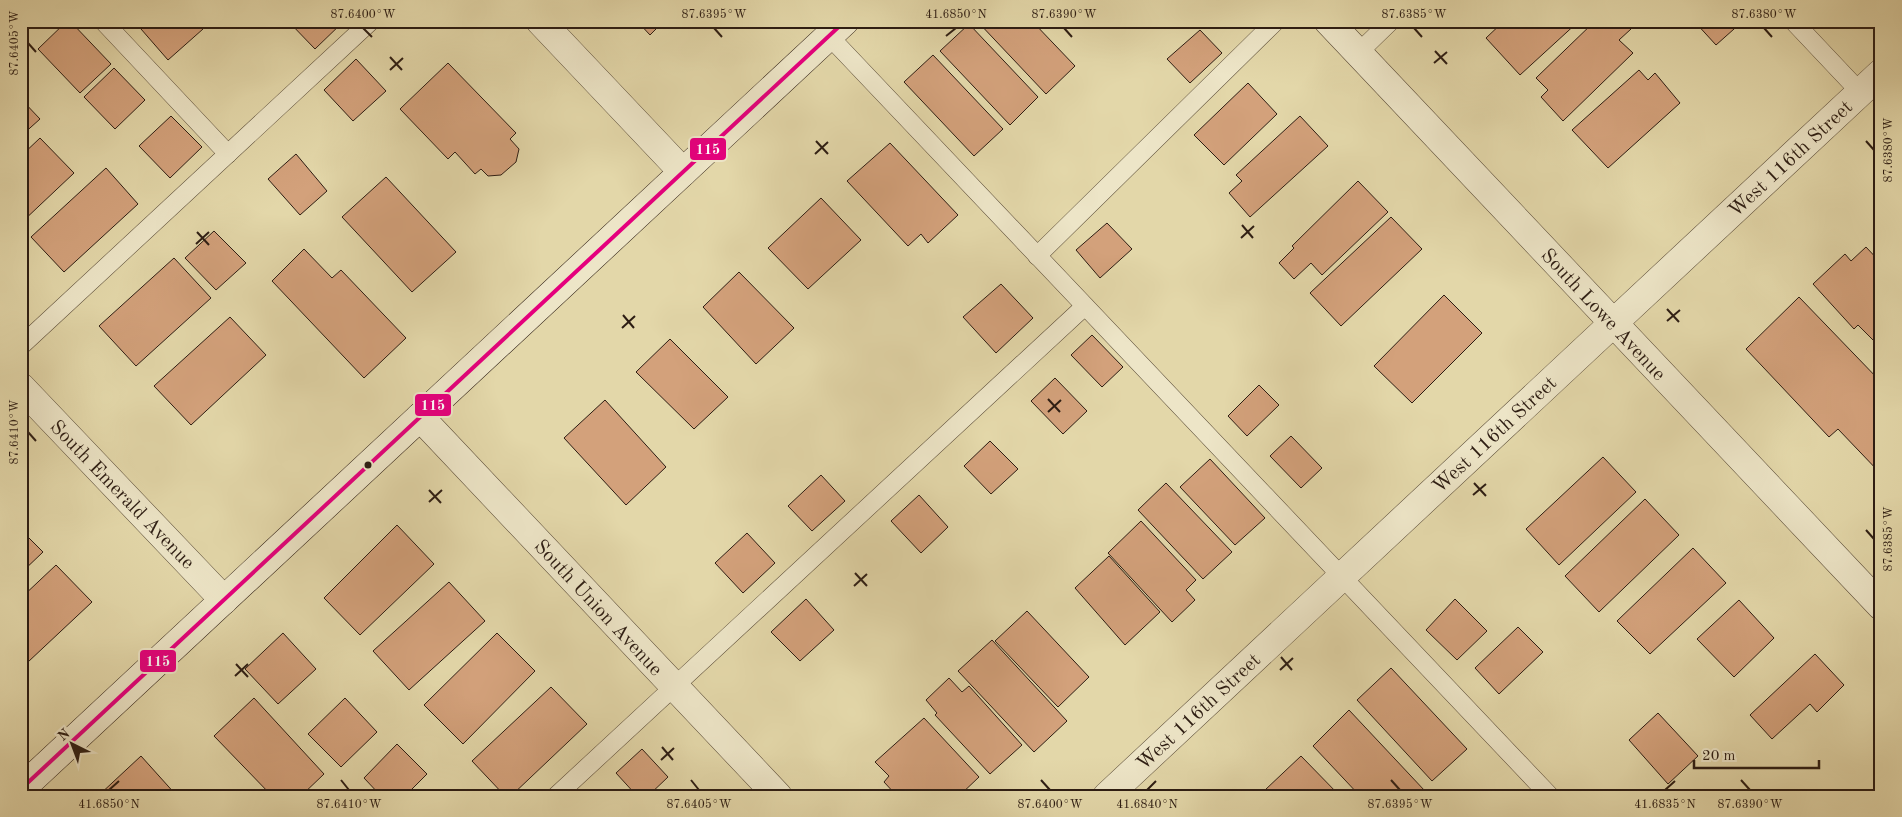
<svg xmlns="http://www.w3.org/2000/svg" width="1902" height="817" font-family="'Old Standard TT',serif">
	<rect width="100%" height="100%" fill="#e3d7a9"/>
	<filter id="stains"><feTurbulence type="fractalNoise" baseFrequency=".004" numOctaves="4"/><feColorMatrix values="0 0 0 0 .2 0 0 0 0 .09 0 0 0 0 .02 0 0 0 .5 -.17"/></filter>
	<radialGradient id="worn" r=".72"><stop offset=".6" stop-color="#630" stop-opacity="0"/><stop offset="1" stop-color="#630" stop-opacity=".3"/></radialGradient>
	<g fill="#d3a17b" stroke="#2d1d13">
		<polygon points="67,21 70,21 111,64 80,93 38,49"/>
		<polygon points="150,21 196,21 203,29 168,60 141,29"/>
		<polygon points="288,21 344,21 315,49"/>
		<polygon points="637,21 664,21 650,35"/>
		<polygon points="977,21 1032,21 1075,66 1046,94"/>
		<polygon points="1473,21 1487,21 1480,28"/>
		<polygon points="1504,21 1579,21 1520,75 1486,38"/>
		<polygon points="1595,21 1623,21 1631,29 1619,40 1633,53 1563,121 1541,97 1548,90 1536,78"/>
		<polygon points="1694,21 1743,21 1716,45"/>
		<polygon points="969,24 1038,97 1010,125 940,51"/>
		<polygon points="1200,30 1222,53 1190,83 1167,59"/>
		<polygon points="933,55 1003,129 974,156 904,82"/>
		<polygon points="356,59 386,91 353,121 324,90"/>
		<polygon points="448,63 516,133 510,139 519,149 516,162 501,175 488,176 481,169 475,174 455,152 448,159 400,109"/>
		<polygon points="114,68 145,100 115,129 84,97"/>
		<polygon points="1639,70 1648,80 1655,73 1680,103 1608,168 1572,130"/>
		<polygon points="1248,83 1277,114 1224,165 1194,135"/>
		<polygon points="21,99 40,119 21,136"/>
		<polygon points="171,116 202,147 170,178 139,146"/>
		<polygon points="1300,116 1328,146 1250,217 1229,193 1242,181 1236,175"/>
		<polygon points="40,138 74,173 21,223 21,156"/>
		<polygon points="890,143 958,215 928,243 921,234 908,246 847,181"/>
		<polygon points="296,154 327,191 300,215 268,179"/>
		<polygon points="106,168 138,204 64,272 31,237"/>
		<polygon points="386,177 456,252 412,292 342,217"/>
		<polygon points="1358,181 1388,212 1322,275 1311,263 1294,279 1279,263 1294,248 1292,246"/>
		<polygon points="821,198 861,240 808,289 768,248"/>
		<polygon points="1391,217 1422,249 1341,326 1310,293"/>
		<polygon points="1107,223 1132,249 1100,278 1076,250"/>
		<polygon points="214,231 246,263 216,290 185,258"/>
		<polygon points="1866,247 1881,263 1881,342 1878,345 1858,325 1854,329 1813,284 1845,254 1851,261"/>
		<polygon points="304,249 332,278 341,270 406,338 364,378 272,281"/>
		<polygon points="174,258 211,298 136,366 99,326"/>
		<polygon points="739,272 794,328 756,364 703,307"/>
		<polygon points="1001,284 1033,318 996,353 963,317"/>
		<polygon points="1444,295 1482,333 1412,403 1374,366"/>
		<polygon points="1799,297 1881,382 1881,388 1873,396 1881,404 1881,474 1838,429 1829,437 1746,349"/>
		<polygon points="230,317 266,355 191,425 154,386"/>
		<polygon points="1092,335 1123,367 1102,387 1071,355"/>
		<polygon points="670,339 728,397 694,429 636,372"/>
		<polygon points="1055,378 1087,411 1063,434 1031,401"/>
		<polygon points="1259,385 1279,405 1247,436 1228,416"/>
		<polygon points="605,400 666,467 626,505 564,438"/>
		<polygon points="1291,436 1322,468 1301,488 1270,456"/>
		<polygon points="990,441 1018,469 991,494 964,466"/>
		<polygon points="1603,457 1636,492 1559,565 1526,529"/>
		<polygon points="1210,459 1265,518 1235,545 1180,487"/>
		<polygon points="821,475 845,501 812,531 788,506"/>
		<polygon points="1166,483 1232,552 1203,579 1138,510"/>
		<polygon points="919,495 948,527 921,553 891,521"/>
		<polygon points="1645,499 1679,535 1599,612 1565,576"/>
		<polygon points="1141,521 1196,580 1186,590 1195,600 1172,622 1108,553"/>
		<polygon points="397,525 434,564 360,635 324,598"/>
		<polygon points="21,530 43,552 21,573"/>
		<polygon points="747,533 775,563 743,593 715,563"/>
		<polygon points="1693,548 1726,583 1650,654 1617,621"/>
		<polygon points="1109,556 1160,612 1125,645 1075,588"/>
		<polygon points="56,565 92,602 28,662 21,655 21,598"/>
		<polygon points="449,582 485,621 409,690 373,651"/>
		<polygon points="806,599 834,630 800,661 771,632"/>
		<polygon points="1455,599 1487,631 1457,660 1426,630"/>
		<polygon points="1739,600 1774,638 1734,677 1697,639"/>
		<polygon points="1027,611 1089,677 1058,707 995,641"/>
		<polygon points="1518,627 1543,652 1499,694 1475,668"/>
		<polygon points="283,633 316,669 278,704 245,669"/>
		<polygon points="497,633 535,671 463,744 424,705"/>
		<polygon points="992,640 1067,721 1034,752 958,671"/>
		<polygon points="1815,654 1844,685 1817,712 1810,704 1772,739 1750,715"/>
		<polygon points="1391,668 1467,749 1432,781 1357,700"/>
		<polygon points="949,678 962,692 969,686 1022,745 990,774 935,715 937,713 926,700"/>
		<polygon points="551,687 587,724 511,796 505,796 472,761"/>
		<polygon points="254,698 324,774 301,796 272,796 214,736"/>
		<polygon points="345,698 377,732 341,767 308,734"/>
		<polygon points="1349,710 1425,791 1420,796 1360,796 1313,746"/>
		<polygon points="1658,713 1698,756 1668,784 1629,740"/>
		<polygon points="924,718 979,777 959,796 897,796 884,782 889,776 875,762"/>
		<polygon points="397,744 427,774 405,796 381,796 364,778"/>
		<polygon points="642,749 668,777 648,796 637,796 616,773"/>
		<polygon points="141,756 177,796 98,796"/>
		<polygon points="1301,756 1340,796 1271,796 1265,790"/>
	</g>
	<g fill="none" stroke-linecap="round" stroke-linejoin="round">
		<defs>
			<g id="lane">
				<polyline points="103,21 228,154"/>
				<polyline points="1793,21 1860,92"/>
				<polyline points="829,36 1550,796"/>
				<polyline points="1358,53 1391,21"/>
				<polyline points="1037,256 1276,21"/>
				<polyline points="21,346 371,21"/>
				<polyline points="556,796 1085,306"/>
			</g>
			<g id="street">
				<polyline points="540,21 683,172"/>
				<polyline points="1328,21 1881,606"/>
				<polyline points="21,387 224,600"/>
				<polyline points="420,417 778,796"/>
				<polyline points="1107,796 1881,73"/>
			</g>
			<polyline id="secondary" points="21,789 845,21"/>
		</defs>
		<use href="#lane" stroke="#5a4c38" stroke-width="19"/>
		<use href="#street" stroke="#5a4c38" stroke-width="29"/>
		<use href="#secondary" stroke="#2d1d13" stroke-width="29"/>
		<use href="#lane" stroke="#ede5c7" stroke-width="18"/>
		<use href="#street" stroke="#ede5c7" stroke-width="28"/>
		<use href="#secondary" stroke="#ede5c7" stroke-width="28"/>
		<defs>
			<polyline id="bus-1" points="21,789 845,21"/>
		</defs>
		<use href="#bus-1" stroke="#ede5c7" stroke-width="8"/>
		<use href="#bus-1" stroke="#e5007d" stroke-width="4"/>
	</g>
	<path fill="none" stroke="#2d1d13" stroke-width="2" d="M 363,28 L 372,37M 714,28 L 722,37M 1064,28 L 1072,37M 1414,28 L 1422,37M 1764,28 L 1772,37M 946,36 L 956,28M 28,43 L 36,52M 1435,51 L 1447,64M 390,57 L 402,70M 1434,63 L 1447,52M 390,70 L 403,58M 816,141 L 828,154M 1866,141 L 1874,150M 815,154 L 828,142M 1242,225 L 1253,238M 197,232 L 209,245M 1241,238 L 1254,226M 196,244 L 209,232M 1667,309 L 1679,322M 623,315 L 634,328M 1667,321 L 1680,310M 622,328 L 635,316M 1048,399 L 1060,412M 1048,412 L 1061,400M 28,432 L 36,441M 1474,483 L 1486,496M 429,490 L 441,503M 1473,495 L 1486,484M 429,502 L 442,490M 1866,530 L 1874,539M 855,573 L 867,586M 854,586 L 867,574M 1281,657 L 1292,670M 236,664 L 248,677M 1280,670 L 1293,658M 235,676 L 248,664M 662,747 L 673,760M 661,760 L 674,748M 341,780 L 349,790M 691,780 L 699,790M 1041,780 L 1050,790M 1391,780 L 1400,790M 1741,780 L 1750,790M 109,790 L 119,781M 1147,790 L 1156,781M 1665,790 L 1675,781"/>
	<circle fill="#2d1d13" stroke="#ede5c7" stroke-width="2" cx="368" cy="465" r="4.5"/>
	<g text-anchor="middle" stroke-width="4" stroke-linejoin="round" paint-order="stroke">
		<g font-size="20" fill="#2d1d13" stroke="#ede5c7">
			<text transform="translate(1790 158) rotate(-43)" y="7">West 116th Street</text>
			<text transform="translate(1604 314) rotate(47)" y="7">South Lowe Avenue</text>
			<text transform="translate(1494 434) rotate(-43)" y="7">West 116th Street</text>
			<text transform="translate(123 494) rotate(46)" y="7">South Emerald Avenue</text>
			<text transform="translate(599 607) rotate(47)" y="7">South Union Avenue</text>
			<text transform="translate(1198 711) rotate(-43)" y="7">West 116th Street</text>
		</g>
	</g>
	<g stroke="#ede5c7" stroke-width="2">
		<rect x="689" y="137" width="38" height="24" rx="5" fill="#e5007d"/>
		<rect x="414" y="393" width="38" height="24" rx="5" fill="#e5007d"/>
		<rect x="139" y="649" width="38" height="24" rx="5" fill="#e5007d"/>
	</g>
	<g font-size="14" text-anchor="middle" font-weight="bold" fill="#fff">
		<text x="708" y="154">115</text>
		<text x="433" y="410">115</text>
		<text x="158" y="666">115</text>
	</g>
	<rect width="1902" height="817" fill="none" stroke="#e3d7a9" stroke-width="55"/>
	<g transform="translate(72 744) rotate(318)" stroke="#ede5c7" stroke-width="4" paint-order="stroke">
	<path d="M0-4L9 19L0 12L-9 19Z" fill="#2d1d13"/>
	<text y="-8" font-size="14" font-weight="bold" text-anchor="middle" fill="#2d1d13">N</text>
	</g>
	<path d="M1694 760v8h125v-8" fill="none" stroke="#2d1d13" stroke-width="2.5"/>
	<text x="1702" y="760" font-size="15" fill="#2d1d13" stroke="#ede5c7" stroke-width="4" paint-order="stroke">20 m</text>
	<rect x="28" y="28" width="1846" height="762" fill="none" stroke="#2d1d13" stroke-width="2"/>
	<g font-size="12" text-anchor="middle" fill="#2d1d13">
		<text x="363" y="18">87.6400°W</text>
		<text x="714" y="18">87.6395°W</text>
		<text x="956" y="18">41.6850°N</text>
		<text x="1064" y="18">87.6390°W</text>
		<text x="1414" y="18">87.6385°W</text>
		<text x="1764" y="18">87.6380°W</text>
		<text transform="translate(14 43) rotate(-90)" y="4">87.6405°W</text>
		<text transform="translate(1888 150) rotate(-90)" y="4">87.6380°W</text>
		<text transform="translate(14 432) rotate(-90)" y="4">87.6410°W</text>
		<text transform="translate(1888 539) rotate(-90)" y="4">87.6385°W</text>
		<text x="109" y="808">41.6850°N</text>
		<text x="349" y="808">87.6410°W</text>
		<text x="699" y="808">87.6405°W</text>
		<text x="1050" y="808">87.6400°W</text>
		<text x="1147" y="808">41.6840°N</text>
		<text x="1400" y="808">87.6395°W</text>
		<text x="1665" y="808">41.6835°N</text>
		<text x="1750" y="808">87.6390°W</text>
	</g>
	<rect width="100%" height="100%" filter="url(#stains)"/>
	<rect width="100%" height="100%" fill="url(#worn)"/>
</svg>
